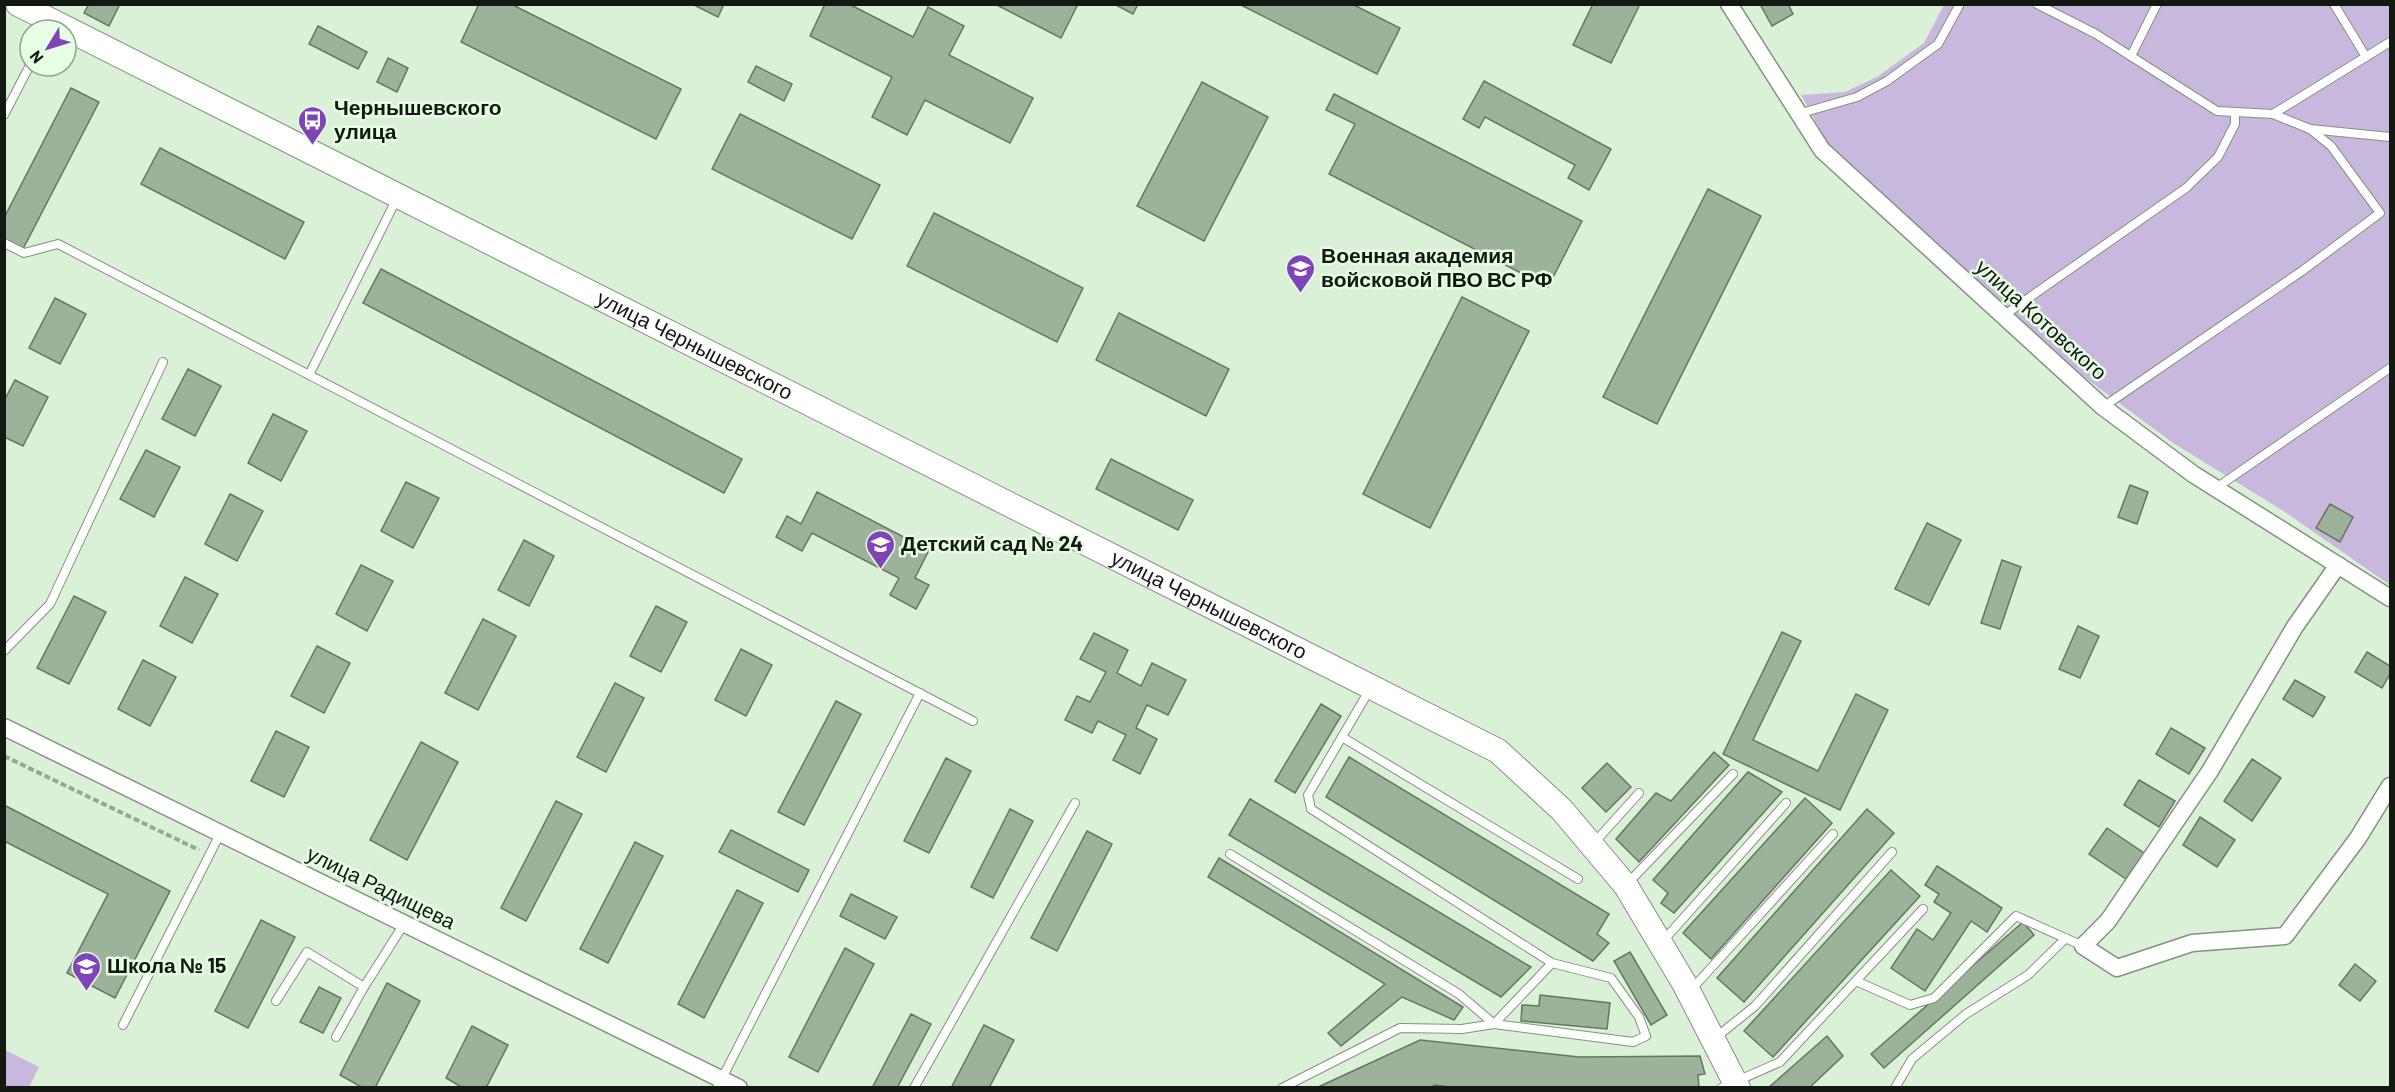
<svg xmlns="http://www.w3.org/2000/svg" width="2395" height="1092" font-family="Barlow,sans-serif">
	<rect width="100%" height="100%" fill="#daf0d7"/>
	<g fill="#c8b8de">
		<polygon points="1944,5 2390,5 2390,585 2282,510 2173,443 2072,368 1828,144 1801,95 1845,92 1877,77 1924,43"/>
		<polygon points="5,1050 39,1067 29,1087 5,1087"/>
	</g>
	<g fill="#9db29a" stroke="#647761" stroke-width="1.5">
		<polygon points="89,4 120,4 109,26 84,13"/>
		<polygon points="479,4 511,4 681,89 656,139 461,42"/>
		<polygon points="692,4 724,4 718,17"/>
		<polygon points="825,4 849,4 913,37 928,7 964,26 949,55 1033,98 1010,143 925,100 907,135 872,117 892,77 810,36"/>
		<polygon points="995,4 1078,4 1061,38"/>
		<polygon points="1114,4 1138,4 1133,14"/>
		<polygon points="1239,4 1352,4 1400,28 1377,74"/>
		<polygon points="1593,4 1640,4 1611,63 1573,45"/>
		<polygon points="1760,4 1788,4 1793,14 1772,26"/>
		<polygon points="318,26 367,52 358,69 309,44"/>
		<polygon points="388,58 408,68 397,92 377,82"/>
		<polygon points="756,66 792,84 784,101 748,82"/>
		<polygon points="1484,81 1611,149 1589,190 1568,178 1575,165 1485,117 1479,128 1463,119"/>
		<polygon points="1202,82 1268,117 1204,241 1137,206"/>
		<polygon points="71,88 99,102 23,249 4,240 4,218"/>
		<polygon points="1334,94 1582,221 1548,287 1329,174 1355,124 1326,110"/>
		<polygon points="740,114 880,185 852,239 712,169"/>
		<polygon points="160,148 304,222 285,259 141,184"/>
		<polygon points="1708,189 1761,216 1657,424 1603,397"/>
		<polygon points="934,213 1083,288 1057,342 907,266"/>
		<polygon points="381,269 742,459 724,493 363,303"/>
		<polygon points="1462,297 1529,331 1430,528 1363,494"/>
		<polygon points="55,298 86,314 60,364 29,348"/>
		<polygon points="1119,313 1229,369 1206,416 1096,360"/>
		<polygon points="188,369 221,386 195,436 162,419"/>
		<polygon points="15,380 48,397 23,446 4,437 4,401"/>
		<polygon points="273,414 307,431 281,481 248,463"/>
		<polygon points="146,450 180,467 154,517 120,499"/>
		<polygon points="1111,459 1193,500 1178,530 1096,489"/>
		<polygon points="406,482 439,498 413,548 381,531"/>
		<polygon points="2130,485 2148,492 2137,524 2118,517"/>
		<polygon points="817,492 929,550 915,578 929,585 916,609 890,595 899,578 812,533 802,551 776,537 787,516 801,524"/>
		<polygon points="230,494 263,511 237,561 205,544"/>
		<polygon points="2330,504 2353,517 2340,542 2316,528"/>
		<polygon points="1927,523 1961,540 1929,605 1895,589"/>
		<polygon points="524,540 554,556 529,606 498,590"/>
		<polygon points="2002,560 2021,567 2000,629 1981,623"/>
		<polygon points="361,565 393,581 367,631 336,614"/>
		<polygon points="185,577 218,594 192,643 160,626"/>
		<polygon points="74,596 106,612 69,684 37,668"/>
		<polygon points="656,606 687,622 661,672 630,656"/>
		<polygon points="483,619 516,636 478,710 445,693"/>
		<polygon points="2078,626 2099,636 2080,678 2059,669"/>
		<polygon points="1782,632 1801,641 1753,740 1818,771 1856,694 1888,710 1840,810 1723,754"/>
		<polygon points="1094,633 1128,650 1117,673 1141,686 1152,663 1186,680 1168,715 1147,705 1136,728 1157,739 1140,774 1113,760 1126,735 1098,721 1092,733 1065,720 1077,696 1090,702 1106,672 1080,659"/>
		<polygon points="317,646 350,663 324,713 291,696"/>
		<polygon points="741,649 772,665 746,716 715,700"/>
		<polygon points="2367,652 2390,666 2390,674 2382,688 2355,672"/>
		<polygon points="143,660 176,677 150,726 118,709"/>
		<polygon points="2295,680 2325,697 2313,717 2283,699"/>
		<polygon points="615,683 644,698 606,772 577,757"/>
		<polygon points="836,701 861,714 804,825 778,812"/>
		<polygon points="1321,704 1341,716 1295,793 1275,781"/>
		<polygon points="2171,728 2205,748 2189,774 2156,754"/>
		<polygon points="276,731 309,747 284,797 251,781"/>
		<polygon points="421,742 458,762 407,860 370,840"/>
		<polygon points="1714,752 1729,765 1639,862 1616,839 1656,793 1671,801"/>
		<polygon points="1349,757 1609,914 1597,934 1609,943 1593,961 1326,797"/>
		<polygon points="946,758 971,771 929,853 904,841"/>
		<polygon points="2252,759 2281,778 2252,821 2224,801"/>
		<polygon points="1607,763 1631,787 1606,812 1582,788"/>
		<polygon points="1748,772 1782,792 1674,913 1661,903 1668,893 1653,880"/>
		<polygon points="2139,780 2175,801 2159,827 2124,805"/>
		<polygon points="1805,798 1832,823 1711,959 1683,933"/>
		<polygon points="1250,799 1531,967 1501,997 1229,835"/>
		<polygon points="556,801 582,814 526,921 501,908"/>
		<polygon points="4,805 170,891 115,998 67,973 108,894 4,841"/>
		<polygon points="1010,809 1033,821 993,898 971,887"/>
		<polygon points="1867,809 1894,833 1744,1002 1717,978"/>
		<polygon points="2200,817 2235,840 2217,867 2183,845"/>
		<polygon points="2107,828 2144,853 2126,879 2089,854"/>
		<polygon points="731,830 809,870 798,892 719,852"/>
		<polygon points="1087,831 1112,844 1057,951 1031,938"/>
		<polygon points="635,842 663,856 608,963 580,949"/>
		<polygon points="1219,858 1463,1007 1454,1020 1402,997 1341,1046 1328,1033 1385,984 1208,877"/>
		<polygon points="1937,866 2002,908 1987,932 1971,921 1925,991 1891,968 1917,929 1933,940 1951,913 1934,902 1939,894 1925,885"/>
		<polygon points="1891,870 1920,896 1773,1057 1744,1031"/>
		<polygon points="737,890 763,903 704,1018 678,1004"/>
		<polygon points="851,894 897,917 885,939 840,916"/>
		<polygon points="261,920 295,937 248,1028 215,1011"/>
		<polygon points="2023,922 2034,935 1884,1068 1871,1054"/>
		<polygon points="845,948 874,964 818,1072 789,1057"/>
		<polygon points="1630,952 1667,1015 1651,1025 1614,961"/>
		<polygon points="2355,964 2376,981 2360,1001 2339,985"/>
		<polygon points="387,983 420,1001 375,1088 363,1088 340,1075"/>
		<polygon points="319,987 341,998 323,1033 300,1022"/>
		<polygon points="1540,995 1610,1003 1607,1029 1521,1021 1522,1005 1539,1006"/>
		<polygon points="911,1014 931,1024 897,1088 872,1088"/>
		<polygon points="984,1025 1014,1040 989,1088 951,1088"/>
		<polygon points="472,1026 508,1045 486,1088 463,1088 446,1078"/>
		<polygon points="1827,1036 1843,1056 1809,1088 1768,1088"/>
		<polygon points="1420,1040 1579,1057 1700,1056 1705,1074 1698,1075 1699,1088 1458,1088 1435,1085 1430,1088 1316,1088"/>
	</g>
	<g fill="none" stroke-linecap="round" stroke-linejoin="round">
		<defs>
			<g id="lane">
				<polyline points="2037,4 2096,34 2217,111 2273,114 2390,42"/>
				<polyline points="2334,4 2366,57"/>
				<polyline points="2131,56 2157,4"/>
				<polyline points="1798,114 1857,97 1887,81 1938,44 1960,4"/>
				<polyline points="4,115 30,65"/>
				<polyline points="2310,129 2390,137"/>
				<polyline points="4,243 24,253 58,244 973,721"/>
				<polyline points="2003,316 2186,188 2218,157 2235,124 2235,112"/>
				<polyline points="309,375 397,198"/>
				<polyline points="2103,407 2302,271 2380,213 2331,146 2310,129 2273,114"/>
				<polyline points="2216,488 2390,368"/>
				<polyline points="4,651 50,604 163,362"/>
				<polyline points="1342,737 1578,879"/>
				<polyline points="1594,843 1639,793"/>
				<polyline points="1230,854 1459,994 1494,1024 1552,963"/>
				<polyline points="1628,883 1733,774"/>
				<polyline points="1663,941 1786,803"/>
				<polyline points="1856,981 1910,1005 1934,998 2016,916 2083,946"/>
				<polyline points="1691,990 1833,834"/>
				<polyline points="276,1001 307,952 364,987"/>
				<polyline points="123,1025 220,834"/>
				<polyline points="336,1037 364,987 404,924"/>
				<polyline points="1714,1039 1755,1006 1892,852"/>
				<polyline points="717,1088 920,693"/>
				<polyline points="914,1088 1075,803"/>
				<polyline points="1282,1088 1400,1028 1462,1029 1494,1024 1633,1042 1646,1036 1639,1017 1611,978 1552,963 1311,809 1308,795 1370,689"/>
				<polyline points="1721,1088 1780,1062 1923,909"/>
				<polyline points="1895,1088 1912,1059 1966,1014 2028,975 2066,938"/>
			</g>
			<g id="street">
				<polyline points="1729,4 1822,150 2103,407 2193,474 2390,598"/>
				<polyline points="2338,565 2294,628 2210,771 2108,921 2083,946 2117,968 2192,943 2285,936 2358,838 2390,786"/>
				<polyline points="4,727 739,1088"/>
			</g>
			<g id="secondary">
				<path id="s1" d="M 18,4 L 1498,751 L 1562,810 L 1626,886 L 1684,983 L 1738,1088"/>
			</g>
		</defs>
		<use href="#lane" stroke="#80947c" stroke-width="10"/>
		<use href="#street" stroke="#80947c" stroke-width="19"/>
		<use href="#secondary" stroke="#80947c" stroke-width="26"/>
		<polyline stroke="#97a895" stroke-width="4" stroke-dasharray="6 3" stroke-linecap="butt" points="4,756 199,850"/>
		<use href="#lane" stroke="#fff" stroke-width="8"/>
		<use href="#street" stroke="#fff" stroke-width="16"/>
		<use href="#secondary" stroke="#fff" stroke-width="24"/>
	</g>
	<defs>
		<symbol id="bus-pin" viewBox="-11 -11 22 30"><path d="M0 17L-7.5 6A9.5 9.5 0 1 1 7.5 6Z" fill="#7f44ba" stroke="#e7fee4"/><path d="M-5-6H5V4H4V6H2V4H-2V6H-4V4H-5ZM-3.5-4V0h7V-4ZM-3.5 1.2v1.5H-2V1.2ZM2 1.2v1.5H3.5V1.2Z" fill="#fff"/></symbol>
		<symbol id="university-pin" viewBox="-11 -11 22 30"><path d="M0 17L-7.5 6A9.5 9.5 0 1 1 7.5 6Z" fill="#7f44ba" stroke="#e7fee4"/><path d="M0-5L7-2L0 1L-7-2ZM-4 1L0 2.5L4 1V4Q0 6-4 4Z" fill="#fff"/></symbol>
		<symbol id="school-pin" viewBox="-11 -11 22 30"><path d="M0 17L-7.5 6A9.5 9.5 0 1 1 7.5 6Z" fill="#7f44ba" stroke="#e7fee4"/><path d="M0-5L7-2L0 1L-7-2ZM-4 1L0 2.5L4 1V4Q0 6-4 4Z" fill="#fff"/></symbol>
	</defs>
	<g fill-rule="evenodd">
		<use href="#bus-pin" x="296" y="104" width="33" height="45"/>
		<use href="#university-pin" x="1284" y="252" width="33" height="45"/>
		<use href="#school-pin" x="864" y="528" width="33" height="45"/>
		<use href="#school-pin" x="70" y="950" width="33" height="45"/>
	</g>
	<g text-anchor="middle" stroke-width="5" stroke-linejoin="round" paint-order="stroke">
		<g font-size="21" font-weight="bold" fill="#111910" stroke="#e7fee4" text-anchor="start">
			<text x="334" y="115">Чернышевского<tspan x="334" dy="24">улица</tspan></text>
			<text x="1321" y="263">Военная академия<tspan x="1321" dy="24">войсковой ПВО ВС РФ</tspan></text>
			<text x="901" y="551">Детский сад № 24</text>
			<text x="107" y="973">Школа № 15</text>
		</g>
		<g font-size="21" fill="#111910" stroke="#e7fee4">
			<text transform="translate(2041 320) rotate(42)" y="7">улица Котовского</text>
			<text dy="7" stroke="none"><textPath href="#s1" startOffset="758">улица Чернышевского</textPath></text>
			<text dy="7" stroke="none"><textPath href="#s1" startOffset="1334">улица Чернышевского</textPath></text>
			<text transform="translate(381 888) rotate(26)" y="7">улица Радищева</text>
		</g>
	</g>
	<rect width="2395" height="1092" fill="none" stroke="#111910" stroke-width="12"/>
	<g transform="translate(48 48) rotate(232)"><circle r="28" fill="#e7fee4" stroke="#91a28f" stroke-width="1.5"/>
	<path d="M0-4.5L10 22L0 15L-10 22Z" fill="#7f44ba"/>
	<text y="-9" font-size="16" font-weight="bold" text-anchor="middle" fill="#111910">N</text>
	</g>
</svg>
